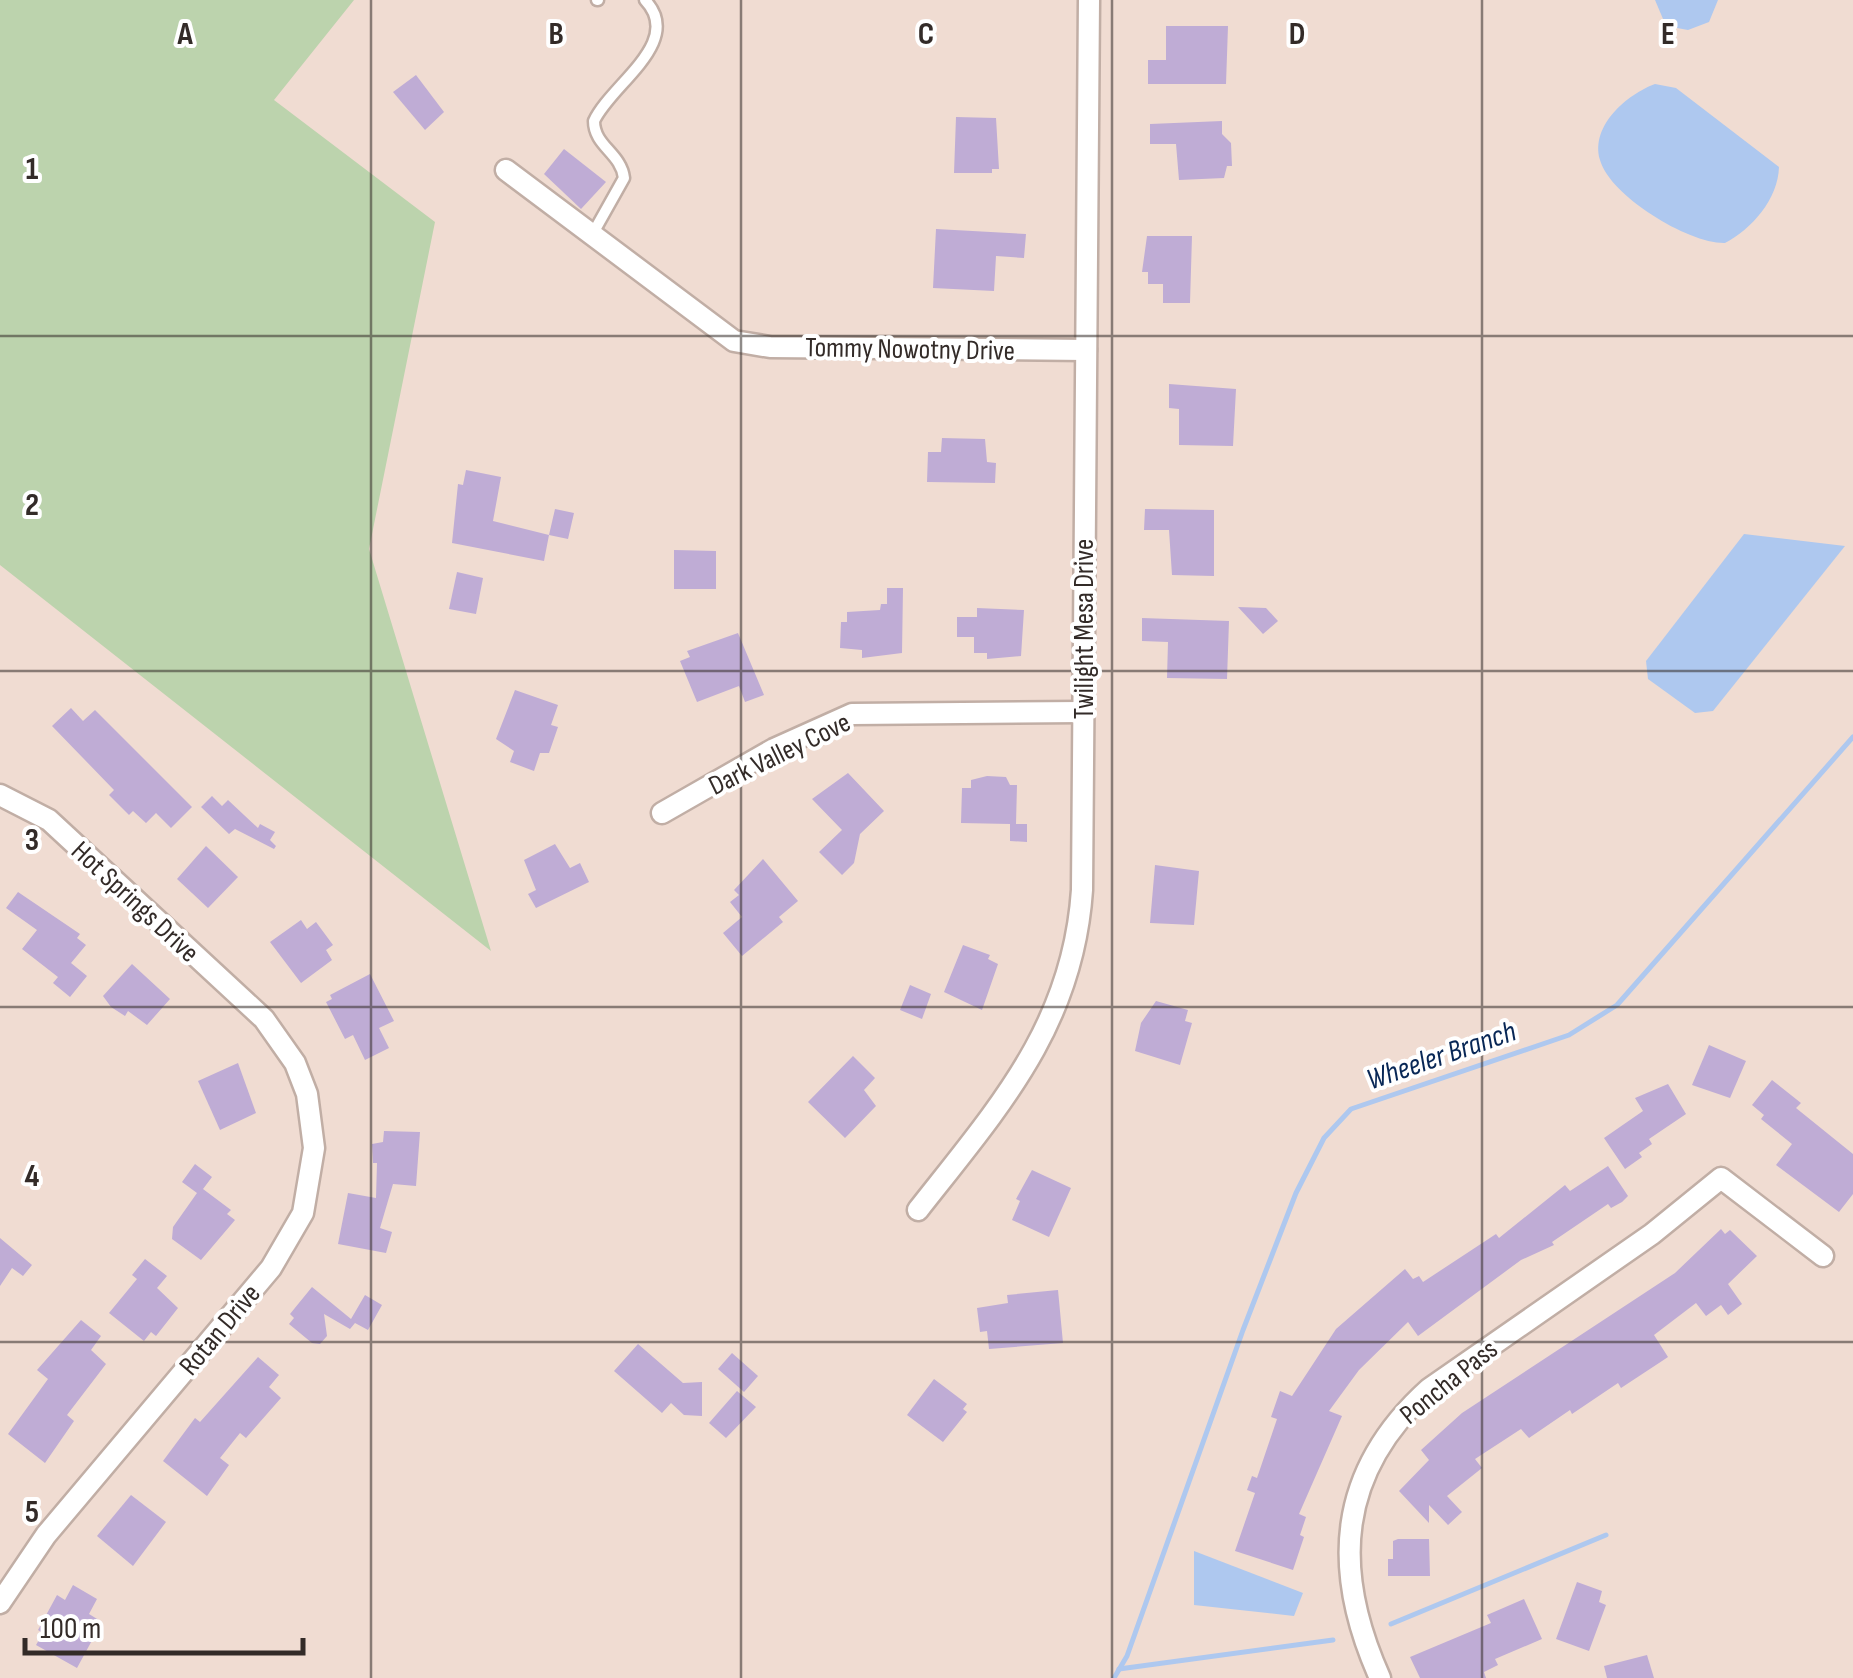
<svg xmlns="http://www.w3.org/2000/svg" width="1853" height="1678" font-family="'Sofia Sans Condensed',sans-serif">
	<rect width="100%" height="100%" fill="#f0dcd2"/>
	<polygon fill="#bcd3ad" points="0,0 354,0 274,100 435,222 369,549 491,951 0,565"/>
	<g fill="#aec8ef">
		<polygon points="1655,0 1718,0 1709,22 1688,30 1666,26"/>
		<path d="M 1655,84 L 1676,88 L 1779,167 C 1778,199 1752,229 1725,243 C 1689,244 1610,196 1600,160 C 1590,125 1628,94 1655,84 Z"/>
		<polygon points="1744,534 1845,546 1713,711 1695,713 1648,679 1646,661"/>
		<polygon points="1194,1551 1303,1593 1294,1616 1194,1605"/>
	</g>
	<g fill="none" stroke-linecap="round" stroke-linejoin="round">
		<g stroke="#aec8ef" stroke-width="5">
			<polyline points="1391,1624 1606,1535"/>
			<polyline points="1119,1669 1333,1640"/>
			<polyline points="1114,1678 1127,1656 1243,1330 1296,1193 1324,1138 1351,1109 1569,1035 1617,1005 1853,737"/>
		</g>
	</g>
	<g fill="#bfacd5">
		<polygon points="1166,26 1228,26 1226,84 1148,84 1148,60 1166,60"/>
		<polygon points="416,75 444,112 425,130 393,92"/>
		<polygon points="956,117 996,118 999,169 992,169 992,173 954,173"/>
		<polygon points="1222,121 1222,134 1231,143 1232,166 1227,166 1224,178 1179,180 1176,144 1150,144 1150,124"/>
		<polygon points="564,149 606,182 581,209 544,174"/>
		<polygon points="936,229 1026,234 1024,258 996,256 994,291 933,288"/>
		<polygon points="1147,236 1192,236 1190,303 1163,303 1163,284 1148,284 1148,272 1142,272"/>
		<polygon points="1169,384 1236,389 1233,446 1179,445 1179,409 1169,408"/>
		<polygon points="942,438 985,439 987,462 996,463 995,483 927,482 928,452 941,452"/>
		<polygon points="466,470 501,477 493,521 549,535 544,561 452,543 458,484 463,485"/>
		<polygon points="555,509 574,513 568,539 549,535"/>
		<polygon points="1145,509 1214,510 1214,576 1172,575 1169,530 1144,530"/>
		<polygon points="674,550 716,551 716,589 674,589"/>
		<polygon points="457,572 483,578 476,614 449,609"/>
		<polygon points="887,588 903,588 902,653 862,658 862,650 840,648 841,622 847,622 847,612 880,610 881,604 887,604"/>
		<polygon points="1238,607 1266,608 1278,621 1263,634"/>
		<polygon points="977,608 1024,610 1021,656 987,659 987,653 974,653 974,637 957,637 957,617 977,617"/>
		<polygon points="1142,618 1229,621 1227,679 1167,678 1168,642 1142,641"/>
		<polygon points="738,633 764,695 745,702 739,686 697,702 680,661 690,657 687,651"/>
		<polygon points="515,690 558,705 551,725 558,727 549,753 540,753 534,771 510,762 514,751 496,739"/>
		<polygon points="71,708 83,721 95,710 192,807 171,828 156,813 146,823 133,811 129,815 109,795 114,790 52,726"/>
		<polygon points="848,773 884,811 860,834 854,863 842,875 819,852 842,830 812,799"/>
		<polygon points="987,776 1006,777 1010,785 1017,785 1016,824 1027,824 1027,842 1010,841 1010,824 961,823 962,788 971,788 971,780"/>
		<polygon points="212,796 222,806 228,800 258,828 260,824 275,832 270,840 276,846 274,849 235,829 229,834 201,807"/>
		<polygon points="555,844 570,868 580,863 589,882 536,908 528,894 536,890 524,860"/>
		<polygon points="206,846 238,877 208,908 177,879"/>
		<polygon points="763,859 798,901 779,917 783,922 742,956 723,933 742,917 730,902 739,895 734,890"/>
		<polygon points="1155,865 1199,871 1194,925 1150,923"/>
		<polygon points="18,892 80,934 77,938 86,945 71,963 87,976 70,997 53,983 58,977 22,949 37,930 6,908"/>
		<polygon points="301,920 307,929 316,922 333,945 326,950 332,960 301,983 270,942"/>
		<polygon points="963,945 990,955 988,959 998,964 982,1010 944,992"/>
		<polygon points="132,964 170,999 147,1025 128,1011 125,1016 111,1007 103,996"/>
		<polygon points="370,974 394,1021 379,1028 389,1048 365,1060 353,1035 345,1039 326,1002 332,999 330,995"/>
		<polygon points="910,985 931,994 922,1019 900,1010"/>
		<polygon points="1156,1001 1188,1010 1185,1021 1192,1023 1180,1065 1135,1051 1141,1023"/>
		<polygon points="1709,1045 1746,1061 1730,1098 1692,1085"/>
		<polygon points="853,1056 875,1078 864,1090 876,1106 845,1138 808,1102"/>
		<polygon points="238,1063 256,1113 220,1130 198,1081"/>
		<polygon points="1772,1080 1801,1103 1796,1108 1853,1154 1853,1194 1839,1212 1776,1165 1792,1144 1761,1119 1764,1115 1752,1105"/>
		<polygon points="1668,1084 1686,1114 1649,1139 1652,1144 1639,1153 1642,1157 1625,1169 1604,1138 1643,1111 1635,1098"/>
		<polygon points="384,1131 420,1132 416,1186 393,1184 380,1228 392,1232 386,1253 338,1244 348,1193 376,1198 377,1163 373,1163 372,1144 383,1142"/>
		<polygon points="195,1164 212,1177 203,1189 231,1210 227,1214 235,1220 201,1260 172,1239 173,1227 197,1193 182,1182"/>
		<polygon points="1608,1166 1628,1196 1622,1202 1611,1208 1608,1204 1552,1242 1554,1245 1521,1260 1418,1336 1408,1322 1359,1370 1329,1411 1342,1416 1299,1514 1306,1517 1300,1535 1304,1537 1293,1570 1235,1551 1255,1493 1247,1490 1252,1476 1257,1478 1277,1419 1271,1417 1280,1391 1292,1396 1336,1329 1405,1269 1413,1279 1419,1276 1423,1282 1496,1234 1499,1238 1565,1185 1570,1191"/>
		<polygon points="1032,1170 1071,1188 1049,1237 1012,1220 1020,1201 1016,1199"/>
		<polygon points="1721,1229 1725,1234 1730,1230 1757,1256 1728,1284 1742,1304 1728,1315 1721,1305 1706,1316 1696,1303 1654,1335 1668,1357 1659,1363 1621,1388 1618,1383 1572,1414 1570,1410 1529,1438 1521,1429 1475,1459 1482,1468 1447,1496 1462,1512 1448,1525 1429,1505 1429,1523 1399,1491 1429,1460 1421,1450 1462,1413 1675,1273"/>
		<polygon points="0,1238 32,1265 23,1276 12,1268 0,1286"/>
		<polygon points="145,1259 167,1276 157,1288 178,1308 156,1336 151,1332 144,1341 109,1313 137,1279 132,1275"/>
		<polygon points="312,1287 351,1319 365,1295 382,1305 368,1330 355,1323 350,1329 324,1314 327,1336 320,1344 312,1343 289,1324 294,1318 290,1314"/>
		<polygon points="1058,1290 1063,1343 989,1349 987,1331 980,1332 977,1308 1008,1303 1007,1295"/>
		<polygon points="81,1320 101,1336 91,1350 106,1364 67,1415 74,1421 45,1463 8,1434 48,1379 37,1370"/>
		<polygon points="638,1344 683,1383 702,1382 702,1416 684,1415 671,1403 662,1413 614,1371"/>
		<polygon points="732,1353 758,1376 744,1392 718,1369"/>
		<polygon points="258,1357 279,1375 269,1387 281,1398 246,1438 240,1433 220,1458 229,1465 207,1496 163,1461 195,1418 200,1422"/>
		<polygon points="934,1379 967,1404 963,1409 967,1412 943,1442 907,1415"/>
		<polygon points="737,1391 756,1407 726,1438 709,1423"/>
		<polygon points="131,1495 166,1522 133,1566 97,1536"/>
		<polygon points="1398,1539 1429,1539 1430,1576 1388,1576 1388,1559 1393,1559 1393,1541"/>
		<polygon points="1577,1582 1602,1591 1599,1602 1606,1605 1589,1651 1556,1639"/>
		<polygon points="73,1585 97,1599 89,1614 102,1622 77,1668 36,1645 43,1633 38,1630 57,1595 65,1600"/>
		<polygon points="1524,1599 1542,1639 1495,1659 1498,1665 1484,1672 1486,1678 1420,1678 1410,1657 1491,1623 1487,1615"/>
		<polygon points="1647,1655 1654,1678 1607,1678 1604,1666"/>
	</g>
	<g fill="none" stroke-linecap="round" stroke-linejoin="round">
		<defs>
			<g id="lane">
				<polyline points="597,0 598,0"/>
				<path d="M 592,235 L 624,178 C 621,153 594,146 594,121 C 611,84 685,42 645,0"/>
			</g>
			<g id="street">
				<polyline points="506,170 734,341 770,347 1086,350"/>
				<polyline points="0,795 49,820 264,1019 295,1063 307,1094 314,1148 303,1213 271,1268 46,1535 0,1603"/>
				<polyline points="662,813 774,749 852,714 1082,712"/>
				<path d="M 918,1210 C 998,1108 1073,1026 1082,890 L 1089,0"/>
				<path d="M 1380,1678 C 1331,1569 1337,1472 1429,1389 L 1652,1234 L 1721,1178 L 1823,1256"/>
			</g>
		</defs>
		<use href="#lane" stroke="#c1aea5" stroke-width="15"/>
		<use href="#street" stroke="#c1aea5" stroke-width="25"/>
		<use href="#lane" stroke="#fff" stroke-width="10"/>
		<use href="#street" stroke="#fff" stroke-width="20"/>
	</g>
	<path fill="none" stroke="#332b28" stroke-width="2.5" stroke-opacity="0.55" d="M 371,0 L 371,1678M 741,0 L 741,1678M 1112,0 L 1112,1678M 1482,0 L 1482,1678M 0,336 L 1853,336M 0,671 L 1853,671M 0,1007 L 1853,1007M 0,1342 L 1853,1342"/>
	<g text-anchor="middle" stroke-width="8" stroke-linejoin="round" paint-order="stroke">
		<g font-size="28" fill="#332b28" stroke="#fff">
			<text transform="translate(910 348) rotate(1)" y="10">Tommy Nowotny Drive</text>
			<text transform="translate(1083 629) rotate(-90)" y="10">Twilight Mesa Drive</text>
			<text transform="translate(779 753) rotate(-26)" y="10">Dark Valley Cove</text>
			<text transform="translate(136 901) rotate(43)" y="10">Hot Springs Drive</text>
			<text transform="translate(219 1329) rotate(-50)" y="10">Rotan Drive</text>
			<text transform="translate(1448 1381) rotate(-39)" y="10">Poncha Pass</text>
		</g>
		<g font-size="30" font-style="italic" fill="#082756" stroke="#fff">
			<text transform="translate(1441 1055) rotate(-19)" y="10">Wheeler Branch</text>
		</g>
	</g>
	<g font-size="32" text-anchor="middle" font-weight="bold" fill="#332b28" stroke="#fff" stroke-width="8" stroke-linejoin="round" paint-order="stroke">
		<text x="185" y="44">A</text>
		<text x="556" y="44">B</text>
		<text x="926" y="44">C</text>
		<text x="1297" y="44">D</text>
		<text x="1668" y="44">E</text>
		<text x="32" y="179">1</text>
		<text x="32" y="515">2</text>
		<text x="32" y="850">3</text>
		<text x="32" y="1186">4</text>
		<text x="32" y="1522">5</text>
	</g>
	<path d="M25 1638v15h278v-15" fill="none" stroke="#332b28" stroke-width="5"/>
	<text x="40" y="1638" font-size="30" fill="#332b28" stroke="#ffffff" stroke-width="8" paint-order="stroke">100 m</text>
</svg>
